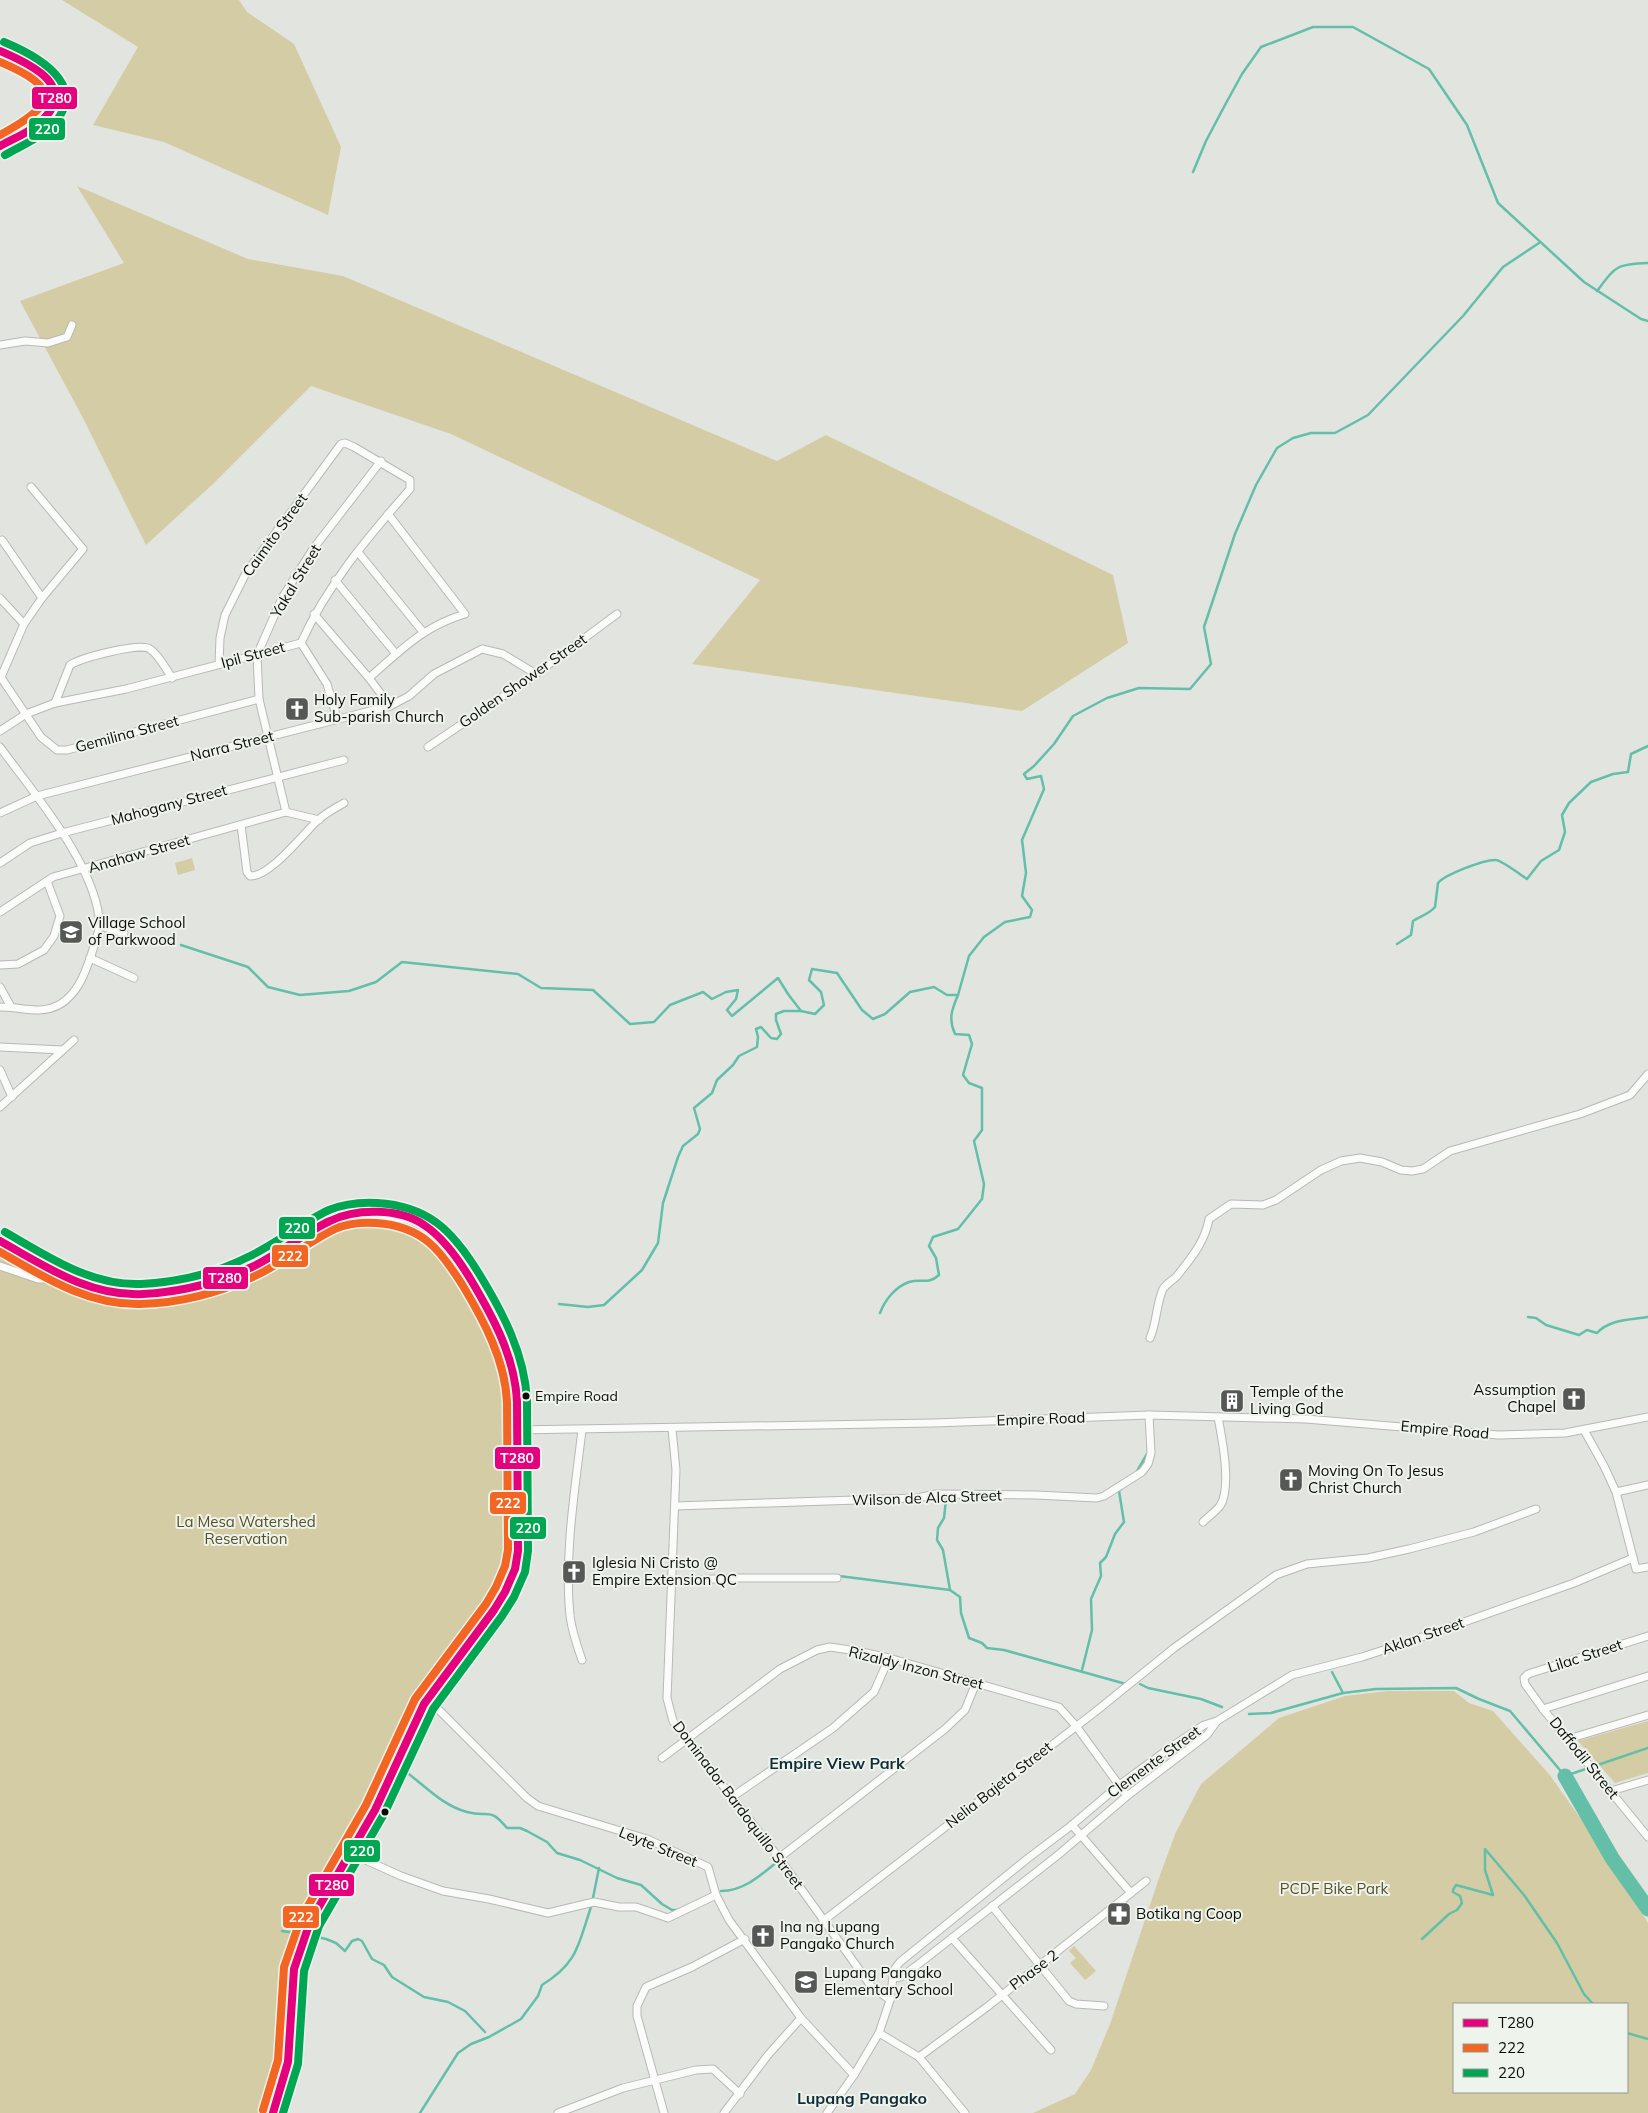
<svg xmlns="http://www.w3.org/2000/svg" width="1648" height="2113" font-family="Mulish,sans-serif">
	<rect width="100%" height="100%" fill="#e2e4e0"/>
	<g fill="#d4cca5" fill-rule="evenodd">
		<polygon points="62,0 239,0 247,12 294,44 341,147 328,215 164,142 93,125 138,47"/>
		<polygon points="77,186 248,259 343,276 777,461 826,435 1113,575 1128,643 1022,711 692,664 760,580 451,434 311,386 214,483 146,545 83,418 20,301 124,263"/>
		<polygon points="192,858 195,870 178,875 175,863"/>
		<polygon points="371,1216 405,1221 435,1236 470,1286 510,1366 515,1569 424,1704 296,1959 289,2049 273,2113 0,2113 0,1240 92,1289 198,1289 336,1221"/>
		<path d="M 1388,1691 L 1454,1691 L 1469,1703 L 1493,1711 L 1549,1774 L 1610,1860 L 1648,1923 L 1648,2113 L 1033,2113 L 1075,2094 L 1091,2070 L 1110,2024 L 1160,1875 L 1176,1832 L 1201,1784 L 1279,1718 L 1345,1696 ZM 1454,2004 L 1627,2004 L 1627,2092 L 1454,2092 Z"/>
		<polygon points="1648,1721 1648,1773 1615,1783 1578,1741"/>
		<polygon points="1074,1946 1096,1971 1085,1980 1070,1963 1076,1958 1069,1951"/>
	</g>
	<g fill="none" stroke-linecap="round" stroke-linejoin="round">
		<g stroke="#63bfa7" stroke-width="2.5">
			<polyline points="1193,172 1206,141 1225,105 1242,74 1261,47 1313,27 1353,27 1429,69 1467,125 1498,203 1584,282 1641,319 1648,321"/>
			<path d="M 1597,291 C 1616,266 1616,264 1648,263"/>
			<path d="M 1397,944 L 1411,935 L 1413,921 C 1421,916 1429,914 1435,907 L 1438,883 C 1444,875 1485,859 1496,860 C 1501,860 1521,875 1527,879 L 1541,861 L 1559,850 L 1565,832 L 1562,815 L 1569,803 L 1591,782 L 1613,774 L 1628,772 L 1631,754 L 1648,746"/>
			<polyline points="181,945 248,967 268,987 300,995 349,991 376,982 402,962 518,974 541,988 593,990 630,1024 654,1022 670,1005 703,992 712,999 726,992 738,990 736,999 727,1010 732,1016 778,978 788,994 801,1011 815,1014 824,1005 821,992 809,980 812,969 837,973 862,1010 873,1019 885,1014 910,992 934,987 947,995 958,995 969,956 984,937 1005,922 1030,917 1032,910 1022,896 1026,873 1022,840 1044,789 1041,776 1027,779 1024,774 1034,766 1054,744 1073,716 1107,698 1139,688 1190,689 1211,664 1204,627 1235,534 1256,485 1277,448 1293,438 1311,433 1335,433 1368,415 1463,316 1503,267 1539,243"/>
			<polyline points="559,1304 588,1307 604,1305 642,1270 658,1243 663,1203 678,1157 683,1146 698,1134 700,1129 694,1108 712,1093 717,1080 733,1065 739,1056 757,1047 758,1037 756,1029 761,1027 771,1038 777,1039 781,1034 776,1020 776,1014 784,1011 801,1011"/>
			<path d="M 880,1313 C 885,1300 895,1287 909,1282 C 922,1278 928,1285 939,1275 L 936,1258 L 929,1246 L 933,1237 L 958,1229 L 982,1199 L 984,1184 L 974,1141 L 982,1130 L 982,1088 L 969,1083 L 963,1075 L 972,1044 L 969,1035 L 955,1034 C 948,1019 952,1009 958,995"/>
			<path d="M 1528,1317 L 1536,1318 L 1546,1325 L 1579,1335 L 1587,1330 L 1597,1333 C 1610,1319 1630,1320 1648,1317"/>
			<polyline points="1136,1473 1147,1454"/>
			<polyline points="946,1500 944,1518 938,1528 937,1540 943,1550 950,1590 960,1597 961,1613 969,1638 982,1643 987,1648 1004,1650 1126,1684"/>
			<polyline points="839,1576 950,1590"/>
			<polyline points="1082,1670 1092,1630 1091,1599 1101,1576 1100,1563 1106,1557 1115,1534 1124,1522 1119,1491 1121,1489"/>
			<polyline points="1332,1672 1343,1693"/>
			<polyline points="1140,1684 1148,1688 1201,1699 1222,1707"/>
			<polyline points="1249,1714 1271,1713 1343,1693 1376,1689 1456,1688 1479,1699 1510,1711 1565,1776 1648,1748"/>
			<path d="M 399,1767 C 421,1781 440,1805 467,1812 C 489,1818 489,1806 507,1828 L 520,1828 L 527,1831 L 547,1842 L 557,1853 L 580,1860 L 617,1878 L 641,1885 L 662,1904 L 672,1910 L 681,1910"/>
			<path d="M 721,1891 C 744,1891 761,1875 778,1861"/>
			<polyline points="593,1898 599,1868"/>
			<polyline points="282,1931 303,1934"/>
			<polyline points="309,1935 326,1939 336,1943 345,1951 352,1941 358,1939 362,1941 372,1959 384,1965 392,1977 424,1997 448,2002 465,2011 485,2032"/>
			<polyline points="1422,1939 1449,1914 1457,1910 1462,1903 1460,1896 1453,1892 1453,1890 1456,1885 1493,1895 1485,1870 1485,1849 1524,1895 1557,1943 1584,1994 1593,2004"/>
			<polyline points="1627,2033 1648,2039"/>
			<path d="M 420,2113 L 458,2053 L 471,2044 L 489,2037 L 521,2019 L 538,1996 L 542,1985 C 578,1963 578,1945 591,1907"/>
		</g>
		<polyline stroke="#63bfa7" stroke-width="15" points="1565,1776 1612,1858 1648,1909"/>
		<defs>
			<g id="minor">
				<polyline points="0,345 25,341 48,343 67,337 72,325"/>
				<polyline points="2,540 42,598"/>
				<polyline points="358,552 423,632"/>
				<polyline points="335,580 396,654"/>
				<polyline points="0,598 24,624"/>
				<polyline points="314,614 369,678 390,706"/>
				<polyline points="301,643 327,684 337,718"/>
				<polyline points="0,676 41,737 57,750 67,750 259,699"/>
				<polyline points="1,677 24,624 42,598 83,549 31,487"/>
				<path d="M 369,678 C 401,650 424,626 465,614 L 388,514"/>
				<path d="M 55,703 L 70,665 C 81,658 140,642 150,649 C 159,655 166,669 172,678"/>
				<path d="M 0,731 L 26,714 L 55,703 L 126,689 L 301,643 C 327,585 368,537 410,489 L 410,480 L 354,447 L 345,443 L 341,444 L 246,573 L 225,615 L 220,638 L 219,664"/>
				<path d="M 0,747 C 35,795 97,866 100,926 L 124,933"/>
				<polyline points="428,747 536,674 617,614"/>
				<polyline points="286,812 259,699 257,655 282,598 313,549 381,461"/>
				<polyline points="0,813 37,796 390,706 409,696 434,674 482,649 503,654 536,674"/>
				<path d="M 241,825 L 247,872 L 250,876 C 270,877 303,834 318,820 C 326,813 335,808 344,803"/>
				<polyline points="0,863 30,843 62,833 344,760"/>
				<polyline points="0,912 53,877 286,812 319,820"/>
				<polyline points="90,958 134,978"/>
				<polyline points="0,965 18,964 44,950 54,936 60,916 47,881"/>
				<polyline points="0,987 11,1007"/>
				<path d="M 0,1007 C 13,1007 26,1010 39,1010 C 81,1009 90,958 100,926"/>
				<polyline points="0,1047 62,1050"/>
				<polyline points="0,1070 12,1097"/>
				<polyline points="0,1107 74,1040"/>
				<polyline points="0,1266 38,1279 65,1279"/>
				<path d="M 1150,1338 C 1157,1323 1156,1304 1163,1289 C 1167,1283 1172,1281 1177,1276 C 1191,1258 1205,1242 1209,1219 L 1231,1204 L 1263,1205 L 1276,1200 L 1321,1170 L 1341,1161 L 1360,1158 L 1382,1162 L 1401,1170 L 1412,1171 L 1423,1169 L 1450,1151 L 1580,1114 L 1630,1095 L 1648,1074"/>
				<polyline points="672,1429 676,1470 667,1698 673,1721 779,1858 871,1986 890,2000"/>
				<polyline points="516,1430 934,1423 1149,1415 1306,1419 1498,1435 1565,1433 1648,1417"/>
				<polyline points="1584,1430 1604,1466 1616,1492 1636,1569 1648,1567"/>
				<polyline points="1616,1492 1648,1485"/>
				<polyline points="675,1506 917,1498 936,1494 1036,1495 1097,1498 1104,1496 1142,1472 1148,1464 1151,1453 1149,1415"/>
				<path d="M 1203,1522 C 1208,1517 1215,1512 1220,1506 C 1232,1488 1222,1438 1218,1417"/>
				<polyline points="673,1581 735,1578 837,1578"/>
				<polyline points="1648,1636 1528,1674 1524,1678 1525,1684 1543,1709 1648,1837"/>
				<path d="M 582,1660 C 577,1646 572,1631 570,1616 C 564,1556 575,1489 582,1430"/>
				<polyline points="428,1699 527,1798 538,1806 647,1839 708,1867 716,1895 729,1920 801,2018 854,2075"/>
				<polyline points="1543,1709 1648,1676"/>
				<polyline points="1568,1739 1648,1715"/>
				<polyline points="662,1758 780,1669 817,1650 830,1647 857,1651 889,1658 1059,1707 1076,1726 1127,1796"/>
				<polyline points="1611,1791 1648,1780"/>
				<polyline points="732,1797 833,1728 874,1692 889,1658"/>
				<polyline points="1072,1825 1131,1893"/>
				<polyline points="350,1853 401,1876 443,1891 489,1899 548,1913 594,1902 619,1907 636,1907 668,1918 716,1895"/>
				<polyline points="779,1858 945,1729 965,1710 976,1683"/>
				<polyline points="992,1906 1069,2001 1076,2004 1104,2006"/>
				<polyline points="823,1921 1095,1712 1174,1648 1276,1575 1307,1564 1368,1558 1409,1549 1474,1532 1536,1509"/>
				<polyline points="952,1938 1051,2050"/>
				<polyline points="893,1978 901,1977 920,1963 1058,1855 1127,1796 1207,1735 1217,1721"/>
				<polyline points="879,2033 919,2057 965,2113"/>
				<polyline points="919,2057 987,2007 1146,1881"/>
				<polyline points="558,2113 623,2088 696,2070 713,2069 740,2094"/>
				<polyline points="664,2113 637,2016 637,2006 646,1987 692,1967 745,1939"/>
				<polyline points="724,2113 768,2055 801,2018"/>
				<polyline points="827,2113 854,2075 879,2033 890,2000 894,1970 900,1962 1027,1859 1072,1825 1118,1786 1174,1745 1204,1725 1217,1721 1292,1675 1362,1657 1405,1643 1574,1583 1633,1558"/>
			</g>
			<g id="primary">
				<path d="M 0,51 C 32,64 85,90 37,125 C 26,133 12,139 0,146"/>
				<path d="M 0,1241 C 33,1259 85,1293 122,1294 C 171,1296 228,1282 270,1257 C 293,1244 316,1225 341,1216 C 362,1209 405,1213 424,1225 C 459,1247 509,1340 515,1380 C 518,1399 516,1419 516,1437 C 516,1475 517,1513 518,1551 L 515,1569 L 505,1592 L 494,1610 L 424,1704 L 375,1810 L 320,1903 L 310,1922 L 294,1969 L 288,2062 L 273,2113"/>
			</g>
		</defs>
		<use href="#minor" stroke="#b7b9b5" stroke-width="9"/>
		<use href="#primary" stroke="#b7b9b5" stroke-width="14"/>
		<use href="#minor" stroke="#fbfbfa" stroke-width="7"/>
		<use href="#primary" stroke="#fbfbfa" stroke-width="11"/>
		<defs>
			<g id="bus-1">
				<path d="M 0,51 C 33,65 81,88 38,124 C 27,134 12,139 0,146"/>
				<path d="M 0,1241 C 45,1266 89,1297 143,1294 C 180,1292 217,1283 252,1267 C 279,1254 302,1234 330,1221 C 356,1208 400,1208 424,1225 C 444,1238 459,1260 471,1280 C 493,1317 515,1357 517,1402 L 518,1551 L 515,1569 L 505,1592 L 494,1610 L 424,1704 L 375,1810 L 310,1922 L 294,1969 L 288,2062 L 273,2113"/>
			</g>
			<g id="bus-2">
				<path d="M 0,62 C 64,89 55,105 0,135"/>
				<path d="M 0,1252 C 44,1277 87,1305 140,1304 C 180,1303 221,1292 257,1275 C 284,1262 308,1242 335,1229 C 348,1223 362,1222 376,1223 C 422,1226 440,1249 463,1286 C 484,1321 505,1360 507,1402 L 508,1550 L 505,1566 L 496,1587 L 486,1604 L 415,1699 L 366,1805 L 301,1918 L 284,1967 L 278,2060 L 263,2110"/>
			</g>
			<g id="bus-3">
				<path d="M 4,42 C 45,59 97,92 42,134 C 31,142 17,148 5,155"/>
				<path d="M 5,1232 C 47,1256 90,1286 141,1284 C 178,1282 217,1273 250,1256 C 277,1243 301,1223 329,1210 C 344,1204 360,1202 377,1203 C 428,1206 452,1230 478,1272 C 502,1311 525,1354 527,1401 L 528,1551 L 525,1572 L 514,1597 L 502,1616 L 433,1709 L 384,1814 L 319,1926 L 304,1971 L 298,2064 L 283,2113"/>
			</g>
		</defs>
		<use href="#bus-1" stroke="#eef4ec" stroke-width="11"/>
		<use href="#bus-2" stroke="#eef4ec" stroke-width="11"/>
		<use href="#bus-3" stroke="#eef4ec" stroke-width="11"/>
		<use href="#bus-1" stroke="#e5007d" stroke-width="8"/>
		<use href="#bus-2" stroke="#f26522" stroke-width="8"/>
		<use href="#bus-3" stroke="#00a651" stroke-width="8"/>
	</g>
	<defs>
		<symbol id="church-square" viewBox="-11 -11 22 22"><rect x="-9" y="-9" width="18" height="18" rx="4" fill="#565855" stroke="#eef4ec"/><path d="M-1.2-6h2.4v3.5h3.3v2.4h-3.3V6h-2.4V-.1h-3.3v-2.4h3.3Z" fill="#fff"/></symbol>
		<symbol id="school-square" viewBox="-11 -11 22 22"><rect x="-9" y="-9" width="18" height="18" rx="4" fill="#565855" stroke="#eef4ec"/><path d="M0-5L7-2L0 1L-7-2ZM-4 1L0 2.5L4 1V4Q0 6-4 4Z" fill="#fff"/></symbol>
		<symbol id="building-square" viewBox="-11 -11 22 22"><rect x="-9" y="-9" width="18" height="18" rx="4" fill="#565855" stroke="#eef4ec"/><path d="M-4-6H4V6H1V3H-1V6H-4ZM-2.5-4.3h1.7v1.8h-1.7ZM.8-4.3h1.7v1.8H.8ZM-2.5-1h1.7V.8h-1.7ZM.8-1h1.7V.8H.8Z" fill="#fff"/></symbol>
		<symbol id="pharmacy-square" viewBox="-11 -11 22 22"><rect x="-9" y="-9" width="18" height="18" rx="4" fill="#565855" stroke="#eef4ec"/><path d="M-2-6h4v4h4v4h-4v4h-4v-4h-4v-4h4Z" fill="#fff"/></symbol>
	</defs>
	<g fill-rule="evenodd">
		<use href="#church-square" x="283" y="695" width="28" height="28"/>
		<use href="#school-square" x="57" y="918" width="28" height="28"/>
		<use href="#church-square" x="1560" y="1385" width="28" height="28"/>
		<use href="#building-square" x="1218" y="1387" width="28" height="28"/>
		<use href="#church-square" x="1277" y="1466" width="28" height="28"/>
		<use href="#church-square" x="560" y="1558" width="28" height="28"/>
		<use href="#pharmacy-square" x="1105" y="1900" width="28" height="28"/>
		<use href="#church-square" x="749" y="1922" width="28" height="28"/>
		<use href="#school-square" x="792" y="1968" width="28" height="28"/>
	</g>
	<g fill="#0b0d0a" stroke="#eef4ec" stroke-width="2">
		<circle cx="526" cy="1396" r="4.5"/>
		<circle cx="385" cy="1812" r="4.5"/>
	</g>
	<g text-anchor="middle" stroke-width="4" stroke-linejoin="round" paint-order="stroke">
		<g font-size="14" fill="#0b0d0a" stroke="#eef4ec" text-anchor="start">
			<text x="535" y="1401">Empire Road</text>
		</g>
		<g font-size="15" fill="#0b0d0a" stroke="#eef4ec">
			<text transform="translate(275 535) rotate(-54)" y="5">Caimito Street</text>
			<text transform="translate(296 581) rotate(-59)" y="5">Yakal Street</text>
			<text transform="translate(253 655) rotate(-15)" y="5">Ipil Street</text>
			<text transform="translate(523 681) rotate(-35)" y="5">Golden Shower Street</text>
			<text transform="translate(127 734) rotate(-15)" y="5">Gemilina Street</text>
			<text transform="translate(232 746) rotate(-14)" y="5">Narra Street</text>
			<text transform="translate(169 805) rotate(-15)" y="5">Mahogany Street</text>
			<text transform="translate(139 854) rotate(-16)" y="5">Anahaw Street</text>
			<text transform="translate(1041 1419) rotate(-2)" y="5">Empire Road</text>
			<text transform="translate(1445 1430) rotate(5)" y="5">Empire Road</text>
			<text transform="translate(927 1498) rotate(-2)" y="5">Wilson de Alca Street</text>
			<text transform="translate(1423 1636) rotate(-19)" y="5">Aklan Street</text>
			<text transform="translate(1585 1656) rotate(-18)" y="5">Lilac Street</text>
			<text transform="translate(916 1668) rotate(14)" y="5">Rizaldy Inzon Street</text>
			<text transform="translate(1584 1758) rotate(51)" y="5">Daffodil Street</text>
			<text transform="translate(1154 1762) rotate(-36)" y="5">Clemente Street</text>
			<text transform="translate(999 1785) rotate(-38)" y="5">Nelia Bajeta Street</text>
			<text transform="translate(738 1805) rotate(53)" y="5">Dominador Bardoquillo Street</text>
			<text transform="translate(658 1847) rotate(22)" y="5">Leyte Street</text>
			<text transform="translate(1034 1970) rotate(-37)" y="5">Phase 2</text>
		</g>
		<g font-size="15" fill="#0b0d0a" stroke="#eef4ec" text-anchor="start">
			<text x="314" y="705">Holy Family<tspan x="314" dy="17">Sub-parish Church</tspan></text>
			<text x="88" y="928">Village School<tspan x="88" dy="17">of Parkwood</tspan></text>
			<text x="1556" y="1395" text-anchor="end">Assumption<tspan x="1556" dy="17">Chapel</tspan></text>
			<text x="1250" y="1397">Temple of the<tspan x="1250" dy="17">Living God</tspan></text>
			<text x="1308" y="1476">Moving On To Jesus<tspan x="1308" dy="17">Christ Church</tspan></text>
			<text x="592" y="1568">Iglesia Ni Cristo @<tspan x="592" dy="17">Empire Extension QC</tspan></text>
			<text x="1136" y="1919">Botika ng Coop</text>
			<text x="780" y="1932">Ina ng Lupang<tspan x="780" dy="17">Pangako Church</tspan></text>
			<text x="824" y="1978">Lupang Pangako<tspan x="824" dy="17">Elementary School</tspan></text>
		</g>
		<g font-size="15" fill="#584f27" stroke="#eef4ec">
			<text x="246" y="1527">La Mesa Watershed<tspan x="246" dy="17">Reservation</tspan></text>
			<text x="1334" y="1894">PCDF Bike Park</text>
		</g>
		<g font-size="16" font-weight="bold" fill="#112d39" stroke="#eef4ec">
			<text x="837" y="1769">Empire View Park</text>
			<text x="862" y="2104">Lupang Pangako</text>
		</g>
	</g>
	<g stroke="#eef4ec" stroke-width="2">
		<rect x="31" y="86" width="47" height="24" rx="5" fill="#e5007d"/>
		<rect x="28" y="117" width="38" height="24" rx="5" fill="#00a651"/>
		<rect x="278" y="1216" width="38" height="24" rx="5" fill="#00a651"/>
		<rect x="271" y="1244" width="38" height="24" rx="5" fill="#f26522"/>
		<rect x="202" y="1266" width="47" height="24" rx="5" fill="#e5007d"/>
		<rect x="494" y="1446" width="47" height="24" rx="5" fill="#e5007d"/>
		<rect x="489" y="1491" width="38" height="24" rx="5" fill="#f26522"/>
		<rect x="509" y="1516" width="38" height="24" rx="5" fill="#00a651"/>
		<rect x="343" y="1839" width="38" height="24" rx="5" fill="#00a651"/>
		<rect x="308" y="1873" width="47" height="24" rx="5" fill="#e5007d"/>
		<rect x="282" y="1905" width="38" height="24" rx="5" fill="#f26522"/>
	</g>
	<g font-size="14" text-anchor="middle" font-weight="bold" fill="#fff">
		<text x="55" y="103">T280</text>
		<text x="47" y="134">220</text>
		<text x="297" y="1233">220</text>
		<text x="290" y="1261">222</text>
		<text x="225" y="1283">T280</text>
		<text x="517" y="1463">T280</text>
		<text x="508" y="1508">222</text>
		<text x="528" y="1533">220</text>
		<text x="362" y="1856">220</text>
		<text x="332" y="1890">T280</text>
		<text x="301" y="1922">222</text>
	</g>
	<rect x="1453" y="2003" width="175" height="90" fill="#eef4ec" stroke="#939892"/>
	<rect x="1463" y="2019" width="25" height="8" fill="#e5007d" stroke="#939892"/>
	<text x="1498" y="2028" font-size="15" fill="#0b0d0a">T280</text>
	<rect x="1463" y="2044" width="25" height="8" fill="#f26522" stroke="#939892"/>
	<text x="1498" y="2053" font-size="15" fill="#0b0d0a">222</text>
	<rect x="1463" y="2069" width="25" height="8" fill="#00a651" stroke="#939892"/>
	<text x="1498" y="2078" font-size="15" fill="#0b0d0a">220</text>
</svg>
